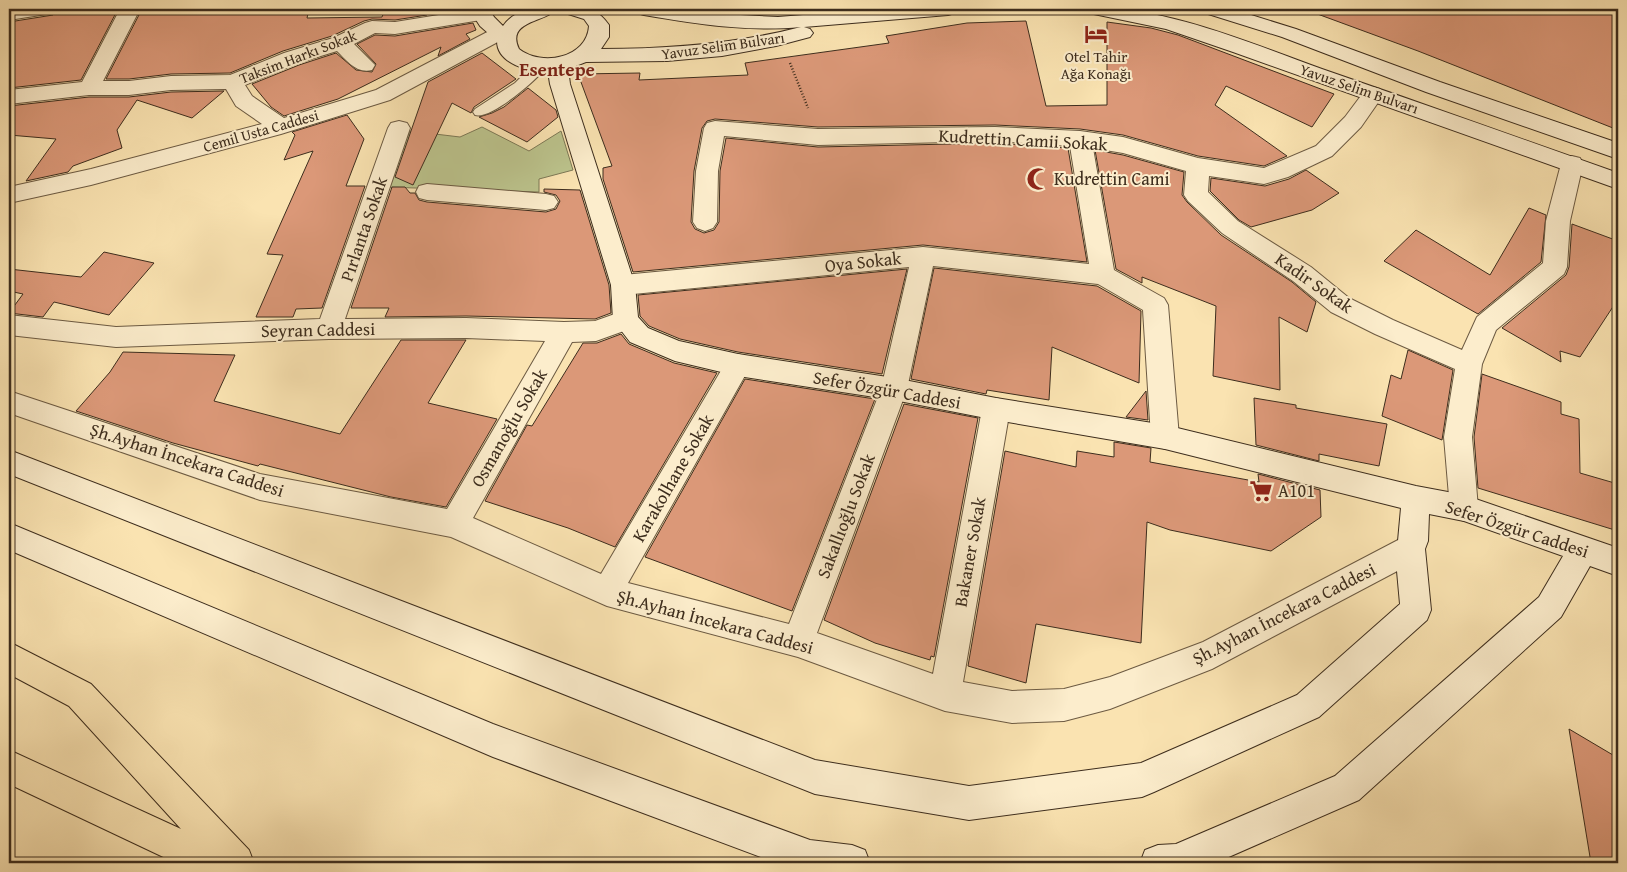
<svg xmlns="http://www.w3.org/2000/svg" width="1627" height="872" font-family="'Gentium Book Plus',serif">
	<rect width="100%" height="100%" fill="#fae3b1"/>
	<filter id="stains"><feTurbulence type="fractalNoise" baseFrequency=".004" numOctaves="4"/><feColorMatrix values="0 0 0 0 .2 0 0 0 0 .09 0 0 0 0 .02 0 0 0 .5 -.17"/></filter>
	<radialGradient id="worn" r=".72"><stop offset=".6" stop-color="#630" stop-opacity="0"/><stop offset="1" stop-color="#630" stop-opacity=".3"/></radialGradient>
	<polygon fill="#bcc48d" stroke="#7c7855" points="482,127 529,151 561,131 573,170 539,179 539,192 384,187 410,131 460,137"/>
	<g fill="#db9878" stroke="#3d2d1d">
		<polygon points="58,9 118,9 81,80 9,88 9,22 53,15"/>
		<polygon points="142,9 309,9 307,18 382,17 385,9 429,9 427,15 395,20 372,19 364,21 332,36 283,51 230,73 171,74 129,79 106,79"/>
		<polygon points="1313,9 1618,9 1618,130 1418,51 1312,12"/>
		<polygon points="1026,21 1046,106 1107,105 1107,22 1151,28 1178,35 1334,94 1312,127 1226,86 1215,105 1287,156 1264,166 1198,156 1123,135 1080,129 995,125 818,127 715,119 707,121 702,128 694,171 691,222 695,229 704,233 714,230 719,222 720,171 726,138 818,147 995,143 1068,148 1087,262 923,245 633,272 603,179 603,168 612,166 578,74 640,73 639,80 748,75 745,63 889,43 886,36 967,23"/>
		<polygon points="473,23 476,30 466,34 470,39 438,56 441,47 338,99 284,116 271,107 252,84 299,65 336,53 356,70 372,72 376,64 357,44 375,35 395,36"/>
		<polygon points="482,53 516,79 474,107 471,113 452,103 413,185 395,177 428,82"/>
		<polygon points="528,88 556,110 558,117 527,142 479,117 492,113 504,107"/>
		<polygon points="224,91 192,118 137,100 117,130 122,148 73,166 68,172 26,181 56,139 9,135 9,106 89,97 129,97 171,92"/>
		<polygon points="347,115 364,139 346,186 365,186 322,308 296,309 293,317 256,317 283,255 267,254 313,151 284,160 295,135 292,132"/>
		<polygon points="1095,150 1123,155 1184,172 1182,195 1187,202 1221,235 1292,282 1316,302 1307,332 1279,317 1280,390 1213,376 1216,306 1142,277 1142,283 1116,269"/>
		<polygon points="1306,170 1339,193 1312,210 1251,227 1239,220 1210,191 1211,178 1265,186 1289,179"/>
		<polygon points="392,187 405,187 410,193 415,193 419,200 427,202 546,212 556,209 560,201 556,195 544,192 544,189 580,190 609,285 611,313 595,319 466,316 385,317 389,308 351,308"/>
		<polygon points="1529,208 1546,215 1541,262 1478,314 1384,261 1416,230 1490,275"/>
		<polygon points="1572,224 1618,241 1618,299 1580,357 1560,351 1561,362 1502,328 1566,275 1569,267"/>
		<polygon points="104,252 154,263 109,315 54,302 43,317 9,313 23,294 9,291 9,269 81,277"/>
		<polygon points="934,268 1097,286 1141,311 1139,383 1052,347 1049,400 987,390 986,394 911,379"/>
		<polygon points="907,269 882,374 738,352 680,339 649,326 640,316 638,295"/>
		<polygon points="621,334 629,344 674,363 717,373 615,547 568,528 485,501 527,425 532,426 583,343 597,343"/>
		<polygon points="401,340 466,340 428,403 497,419 446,507 391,497 260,464 258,466 173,443 76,411 110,372 123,352 235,355 214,401 340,434"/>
		<polygon points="1408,350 1453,370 1442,440 1382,416 1391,375 1401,379"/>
		<polygon points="1482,374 1561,402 1561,414 1579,419 1580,473 1618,484 1618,531 1478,488 1474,437"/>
		<polygon points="745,379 875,399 792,611 645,557"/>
		<polygon points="1146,391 1148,420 1126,417"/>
		<polygon points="1254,398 1296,405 1296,408 1387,424 1379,466 1319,454 1319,461 1256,445"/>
		<polygon points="904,404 978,418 934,657 931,656 930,660 875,643 824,620"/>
		<polygon points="1114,442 1151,448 1150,462 1259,482 1258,474 1320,490 1321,517 1271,551 1170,530 1147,522 1141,643 1036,624 1026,683 968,666 1005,451 1076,467 1077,451 1114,457"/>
		<polygon points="1569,729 1618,758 1618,863 1591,863"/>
	</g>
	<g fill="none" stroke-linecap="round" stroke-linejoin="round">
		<defs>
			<path id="lane" d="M 541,61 L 548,65 C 538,79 491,120 475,115 L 473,112 L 475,109 L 515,83 L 536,62 Z"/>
			<g id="street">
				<polygon points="9,9 56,9 53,13 9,20"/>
				<path d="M 120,9 L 140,9 L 103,81 L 129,81 L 171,76 L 230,75 L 284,53 L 333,38 L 365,23 L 372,21 L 395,22 L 476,9 L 488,10 L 491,14 L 488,18 L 481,20 L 395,34 L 375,33 L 354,44 L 375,65 L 372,70 C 357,74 347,61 337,51 L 298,63 L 245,85 L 252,96 L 284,118 L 376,90 L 493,29 L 500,27 L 507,29 L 510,33 L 507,37 L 390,100 L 281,134 L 91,185 L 9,203 L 9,187 L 91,169 L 262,124 L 236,106 L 226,89 L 171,90 L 129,95 L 89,95 L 9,104 L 9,90 L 82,82 Z"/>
				<polygon points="1373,87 1380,89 1384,94 1361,127 1332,156 1288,177 1264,184 1209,176 1208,192 1238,221 1311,267 1349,298 1393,320 1462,350 1477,317 1543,263 1546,221 1561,164 1564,158 1572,156 1580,158 1583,164 1570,221 1567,267 1564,274 1496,330 1482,364 1472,437 1478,508 1474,517 1464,521 1454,517 1450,508 1444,437 1455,369 1375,334 1331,312 1293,281 1222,233 1188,201 1184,195 1186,171 1123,153 1093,148 1114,270 1164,298 1168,305 1179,437 1175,445 1165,449 1155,445 1151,437 1143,310 1098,284 933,266 907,389 817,633 933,674 982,409 986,401 996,398 1006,401 1010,409 963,682 1012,691 1064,689 1110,677 1203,642 1400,539 1410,535 1420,539 1425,549 1420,559 1212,669 1110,709 1064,721 1012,723 945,711 798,657 607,606 451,537 260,500 9,413 9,391 260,474 447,509 545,341 466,338 329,339 116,347 9,335 9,315 116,327 320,319 388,128 391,123 399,121 407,123 410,128 345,319 466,318 564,322 595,321 626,310 635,313 639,320 635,327 596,341 572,342 473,518 601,574 729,357 738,354 747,357 751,365 628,583 789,624 881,389 909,267 623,295 614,292 611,285 614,278 623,275 923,247 1089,264 1070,146 995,141 818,145 724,136 718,171 717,222 713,228 705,231 697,228 693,222 696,171 704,128 707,123 715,121 818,129 995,127 1080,131 1123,137 1198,158 1264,168 1316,146 1345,117 1366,89"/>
				<polygon points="427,184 546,194 554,196 558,202 554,208 546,210 427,200 419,198 416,192 419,186"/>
			</g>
			<g id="secondary">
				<path d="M 469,9 L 489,9 L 494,17 L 503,26 C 517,7 534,9 556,9 C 548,22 505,20 519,49 C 542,67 587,58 589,26 L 584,19 L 565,13 L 562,9 C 585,9 595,5 609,25 L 609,37 L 601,49 C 669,49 735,44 801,27 C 748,32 696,24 644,15 L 637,13 L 634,9 L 678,9 L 703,13 L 778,17 L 878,9 L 958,9 L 955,13 L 948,15 L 804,27 L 810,29 L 813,33 L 810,37 L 776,46 L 722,56 L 667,61 L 586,62 L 568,69 L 570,84 L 635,285 L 638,317 L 648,328 L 679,341 L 738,354 L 894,378 L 996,398 L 1165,425 L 1416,486 L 1464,495 L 1618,548 L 1618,576 L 1590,566 L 1561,617 L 1359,800 L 1215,863 L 1140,863 L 1145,850 L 1158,845 L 1176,844 L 1335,776 L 1539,597 L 1563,556 L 1464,521 L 1429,514 L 1428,541 L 1425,549 L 1431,610 L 1427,620 L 1319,717 L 1154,792 L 1142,797 L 969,820 L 815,794 L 9,474 L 9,450 L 815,760 L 969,786 L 1141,763 L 1297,695 L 1400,604 L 1395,549 L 1398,541 L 1401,508 L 1165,449 L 996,420 L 894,400 L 738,376 L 675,361 L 630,342 L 613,320 L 611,285 L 550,84 L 548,71 C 529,72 497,64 497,41 L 480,26 Z"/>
				<path d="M 1086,9 C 1161,4 1252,44 1322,69 C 1421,103 1520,138 1618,173 L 1618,189 L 1233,52 L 1166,29 L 1089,13 Z"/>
				<polygon points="1202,9 1232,9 1296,29 1440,82 1618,143 1618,159 1426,92 1282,37 1205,13"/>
				<polygon points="9,523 493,724 810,840 852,845 865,850 870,863 777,863 493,757 9,550"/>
			</g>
			<polygon id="primary" points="9,642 91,684 249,850 254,863 176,863 9,784 9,750 181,829 69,706 9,674"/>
		</defs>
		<use href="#lane" stroke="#6c5a42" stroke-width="2"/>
		<use href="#street" stroke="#6c5a42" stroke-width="2"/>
		<use href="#secondary" stroke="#3d2d1d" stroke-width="2"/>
		<use href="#primary" stroke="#3d2d1d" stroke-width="2"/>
		<polyline stroke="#3d2d1d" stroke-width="2.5" stroke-dasharray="1 2" stroke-linecap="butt" points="790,63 808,108"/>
		<use href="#lane" fill="#fcedcc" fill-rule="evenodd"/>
		<use href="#street" fill="#fcedcc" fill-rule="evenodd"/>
		<use href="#secondary" fill="#fcedcc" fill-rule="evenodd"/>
		<use href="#primary" fill="#fae3b1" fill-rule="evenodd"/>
	</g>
	<defs>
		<symbol id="hotel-bare" viewBox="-9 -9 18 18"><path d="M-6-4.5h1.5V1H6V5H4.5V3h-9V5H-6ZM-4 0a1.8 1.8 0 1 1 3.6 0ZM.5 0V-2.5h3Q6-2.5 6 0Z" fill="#8f2418" stroke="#fcedcc" stroke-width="2.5" paint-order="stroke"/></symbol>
		<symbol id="mosque-bare" viewBox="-9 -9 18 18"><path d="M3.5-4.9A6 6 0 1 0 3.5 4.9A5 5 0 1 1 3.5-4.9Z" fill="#8f2418" stroke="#fcedcc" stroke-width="2.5" paint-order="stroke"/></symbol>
		<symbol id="supermarket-bare" viewBox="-9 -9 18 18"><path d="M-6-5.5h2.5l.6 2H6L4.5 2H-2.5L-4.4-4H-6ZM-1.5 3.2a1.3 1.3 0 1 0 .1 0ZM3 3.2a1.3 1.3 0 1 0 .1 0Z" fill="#8f2418" stroke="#fcedcc" stroke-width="2.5" paint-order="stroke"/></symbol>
	</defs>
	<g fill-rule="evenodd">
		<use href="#hotel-bare" x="1080" y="18" width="32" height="32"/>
		<use href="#mosque-bare" x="1022" y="163" width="32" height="32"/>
		<use href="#supermarket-bare" x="1245" y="475" width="32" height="32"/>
	</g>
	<g text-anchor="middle" stroke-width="4" stroke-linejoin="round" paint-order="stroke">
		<g font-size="15" fill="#3d2d1d" stroke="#fcedcc">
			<text transform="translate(723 46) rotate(-8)" y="5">Yavuz Selim Bulvarı</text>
			<text transform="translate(298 57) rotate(-21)" y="5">Taksim Harkı Sokak</text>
			<text transform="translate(1359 89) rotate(19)" y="5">Yavuz Selim Bulvarı</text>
			<text transform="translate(261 131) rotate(-16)" y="5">Cemil Usta Caddesi</text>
		</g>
		<g font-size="15" fill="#3d2d1d" stroke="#fcedcc">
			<text x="1096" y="62">Otel Tahir<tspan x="1096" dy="17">Ağa Konağı</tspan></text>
		</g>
		<g font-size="18" fill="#3d2d1d" stroke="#fcedcc">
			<text transform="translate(1023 140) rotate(3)" y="6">Kudrettin Camii Sokak</text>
			<text transform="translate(364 229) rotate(-71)" y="6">Pırlanta Sokak</text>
			<text transform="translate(863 262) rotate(-6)" y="6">Oya Sokak</text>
			<text transform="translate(1314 283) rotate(35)" y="6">Kadir Sokak</text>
			<text transform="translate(318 330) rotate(-1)" y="6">Seyran Caddesi</text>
			<text transform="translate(887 390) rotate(10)" y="6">Sefer Özgür Caddesi</text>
			<text transform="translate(509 428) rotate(-60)" y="6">Osmanoğlu Sokak</text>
			<text transform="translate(187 460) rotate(18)" y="6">Şh.Ayhan İncekara Caddesi</text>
			<text transform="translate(673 478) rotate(-60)" y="6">Karakolhane Sokak</text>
			<text transform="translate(846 516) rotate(-69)" y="6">Sakallıoğlu Sokak</text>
			<text transform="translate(1517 529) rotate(18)" y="6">Sefer Özgür Caddesi</text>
			<text transform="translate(970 552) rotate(-80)" y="6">Bakaner Sokak</text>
			<text transform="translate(1284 614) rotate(-27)" y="6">Şh.Ayhan İncekara Caddesi</text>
			<text transform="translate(715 622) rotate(15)" y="6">Şh.Ayhan İncekara Caddesi</text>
		</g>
		<g font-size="18" fill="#3d2d1d" stroke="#fcedcc" text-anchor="start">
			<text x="1054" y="185">Kudrettin Cami</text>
			<text x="1278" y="497">A101</text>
		</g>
		<g font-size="19" font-weight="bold" fill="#7a1f14" stroke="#fcedcc">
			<text x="557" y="76">Esentepe</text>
		</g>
	</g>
	<rect width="1627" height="872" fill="none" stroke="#fae3b1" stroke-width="30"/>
	<rect x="10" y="10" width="1607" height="852" fill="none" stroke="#3d2d1d" stroke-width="2.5"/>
	<rect x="15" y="15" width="1597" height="842" fill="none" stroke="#3d2d1d"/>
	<rect width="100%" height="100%" filter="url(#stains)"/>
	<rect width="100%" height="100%" fill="url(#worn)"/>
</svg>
